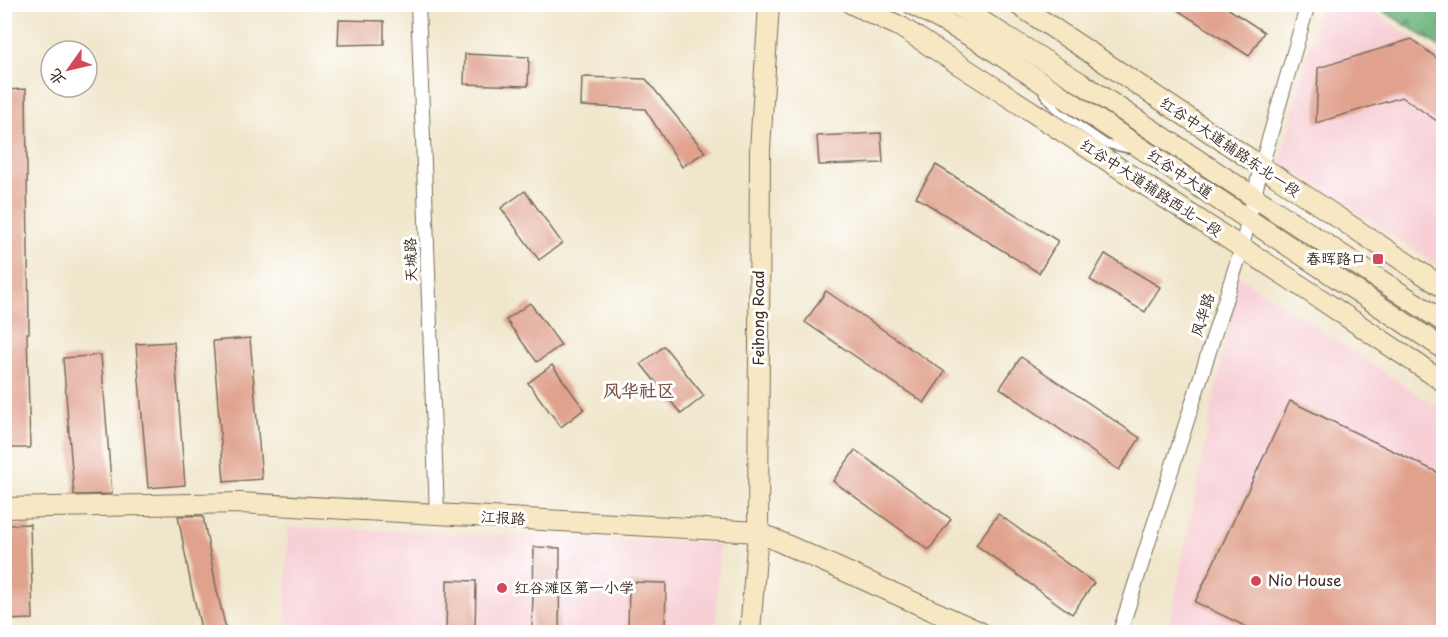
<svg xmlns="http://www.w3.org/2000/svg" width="1448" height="637" font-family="'Playpen Sans','LXGW WenKai TC',sans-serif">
	<defs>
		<pattern id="forest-firs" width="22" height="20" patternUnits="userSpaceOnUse" patternTransform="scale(1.5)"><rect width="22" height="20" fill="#68b178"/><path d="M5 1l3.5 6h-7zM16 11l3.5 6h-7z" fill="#579062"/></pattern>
	</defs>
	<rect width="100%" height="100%" fill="#fff"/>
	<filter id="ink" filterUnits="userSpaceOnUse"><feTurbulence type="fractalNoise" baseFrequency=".0167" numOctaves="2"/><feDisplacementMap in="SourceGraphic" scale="12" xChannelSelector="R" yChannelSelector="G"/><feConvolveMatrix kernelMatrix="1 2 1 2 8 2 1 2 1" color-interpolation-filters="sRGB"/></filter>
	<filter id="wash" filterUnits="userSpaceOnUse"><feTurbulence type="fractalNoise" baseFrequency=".008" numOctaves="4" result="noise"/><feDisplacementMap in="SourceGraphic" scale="24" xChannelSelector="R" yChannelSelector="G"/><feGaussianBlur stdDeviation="1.35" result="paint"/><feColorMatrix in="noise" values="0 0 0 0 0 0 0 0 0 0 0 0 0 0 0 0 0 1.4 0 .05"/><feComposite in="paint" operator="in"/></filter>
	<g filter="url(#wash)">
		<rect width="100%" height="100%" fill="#f0e6cb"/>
		<g fill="#f7cfd5">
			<polygon points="1320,5 1364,5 1443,58 1443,269 1280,163"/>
			<polygon points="1238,276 1443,411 1443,632 1168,632"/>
			<polygon points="288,527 719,543 716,632 285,632"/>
		</g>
		<polygon fill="url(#forest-firs)" stroke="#526e4b" stroke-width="1.5" points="1374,5 1443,5 1443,49"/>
		<g id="blocks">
			<g fill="#e0a18d">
				<polygon points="1168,4 1221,4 1264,32 1249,56"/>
				<polygon points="339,20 384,21 384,44 338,45"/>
				<polygon points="1412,39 1443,63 1443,125 1402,97 1316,123 1318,68"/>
				<polygon points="465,54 529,57 528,86 464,84"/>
				<polygon points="582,77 646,79 705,152 682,167 645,109 581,106"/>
				<polygon points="26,89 29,333 27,333 30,448 4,448 4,90"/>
				<polygon points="881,133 883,163 819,165 817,136"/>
				<polygon points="936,165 1058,241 1039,273 916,197"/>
				<polygon points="525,191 562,243 539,260 501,208"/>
				<polygon points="1105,254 1160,287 1145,312 1090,280"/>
				<polygon points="826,291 945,372 924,403 805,322"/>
				<polygon points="530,303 561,345 537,362 506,320"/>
				<polygon points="250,338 262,479 224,482 213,341"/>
				<polygon points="174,342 185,485 148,488 136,344"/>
				<polygon points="664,346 704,396 681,414 641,364"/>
				<polygon points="101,355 112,494 74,495 63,358"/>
				<polygon points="1021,357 1140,438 1119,470 1000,388"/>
				<polygon points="552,365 584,409 561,427 528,383"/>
				<polygon points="1290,401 1443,475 1443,633 1259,633 1195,602"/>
				<polygon points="855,450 951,519 929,550 833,481"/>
				<polygon points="998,514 1094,583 1072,614 976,545"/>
				<polygon points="178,516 203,516 217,591 227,633 202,633 191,585"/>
				<polygon points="30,524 33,619 4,620 4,525"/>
				<polygon points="534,547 560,548 559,633 532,633"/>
				<polygon points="447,580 476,581 475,633 446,633"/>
				<polygon points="629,582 666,583 665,633 628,633"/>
			</g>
		</g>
	</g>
	<g filter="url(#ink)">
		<use href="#blocks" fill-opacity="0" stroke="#7a6c5b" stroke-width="1.5"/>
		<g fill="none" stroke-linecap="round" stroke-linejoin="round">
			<defs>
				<polyline id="lane" points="1043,93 1058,111 1106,144 1129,149"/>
				<g id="street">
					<polyline points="418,4 437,514"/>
					<polyline points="1120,632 1242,247 1261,167 1308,4"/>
				</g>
				<g id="secondary">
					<polyline points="852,4 901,27 1292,280 1444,382"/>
					<polyline points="912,4 979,41 1444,349"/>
					<polyline points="954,4 964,10 1084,85 1444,322"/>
					<polyline points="1017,4 1444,288"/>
					<polyline points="4,508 240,503 758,532 980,632"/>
					<polyline points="750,632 758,532 760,150 769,4"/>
				</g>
			</defs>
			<use href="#lane" stroke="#7a6c5b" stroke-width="10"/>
			<use href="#street" stroke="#7a6c5b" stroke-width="16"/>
			<use href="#secondary" stroke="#7a6c5b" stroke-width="22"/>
			<use href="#lane" stroke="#fff" stroke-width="7"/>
			<use href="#street" stroke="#fff" stroke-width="14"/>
			<use href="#secondary" stroke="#f7e8c3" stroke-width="20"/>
		</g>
	</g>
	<g fill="#d1495b" stroke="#fff" stroke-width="2">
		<rect x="1372" y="253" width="12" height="12" rx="3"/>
		<circle cx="1256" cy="581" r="6"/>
		<circle cx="502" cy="588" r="6"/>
	</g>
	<g text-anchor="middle" stroke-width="6" stroke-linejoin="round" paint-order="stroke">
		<g font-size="15" fill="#3b2a1e" stroke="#fff">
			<text transform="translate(1230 147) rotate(34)" y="5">红谷中大道辅路东北一段</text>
			<text transform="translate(1180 174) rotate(34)" y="5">红谷中大道</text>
			<text transform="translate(1151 188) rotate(33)" y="5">红谷中大道辅路西北一段</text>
			<text transform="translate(411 260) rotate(-92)" y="5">天城路</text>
			<text transform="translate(1203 315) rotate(-73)" y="5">风华路</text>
			<text transform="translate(759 318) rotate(-90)" y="5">Feihong Road</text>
			<text transform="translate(503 518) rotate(3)" y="5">江报路</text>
		</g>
		<g font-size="15" fill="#3b2a1e" stroke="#fff" text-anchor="start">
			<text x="1366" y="264" text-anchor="end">春晖路口</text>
			<text x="1268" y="586">Nio House</text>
			<text x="514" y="593">红谷滩区第一小学</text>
		</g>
		<g font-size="18" font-weight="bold" fill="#755445" stroke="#fff">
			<text x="639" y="397">风华社区</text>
		</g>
	</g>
	<rect width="1448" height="637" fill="none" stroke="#fff" stroke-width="24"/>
	<g transform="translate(69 69) rotate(236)"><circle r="28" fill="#ffffff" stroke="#b1aaa5" stroke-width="1.5"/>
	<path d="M0-4.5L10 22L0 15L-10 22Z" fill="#d1495b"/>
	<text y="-9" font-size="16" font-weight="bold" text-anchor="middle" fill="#3b2a1e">北</text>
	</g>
</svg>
